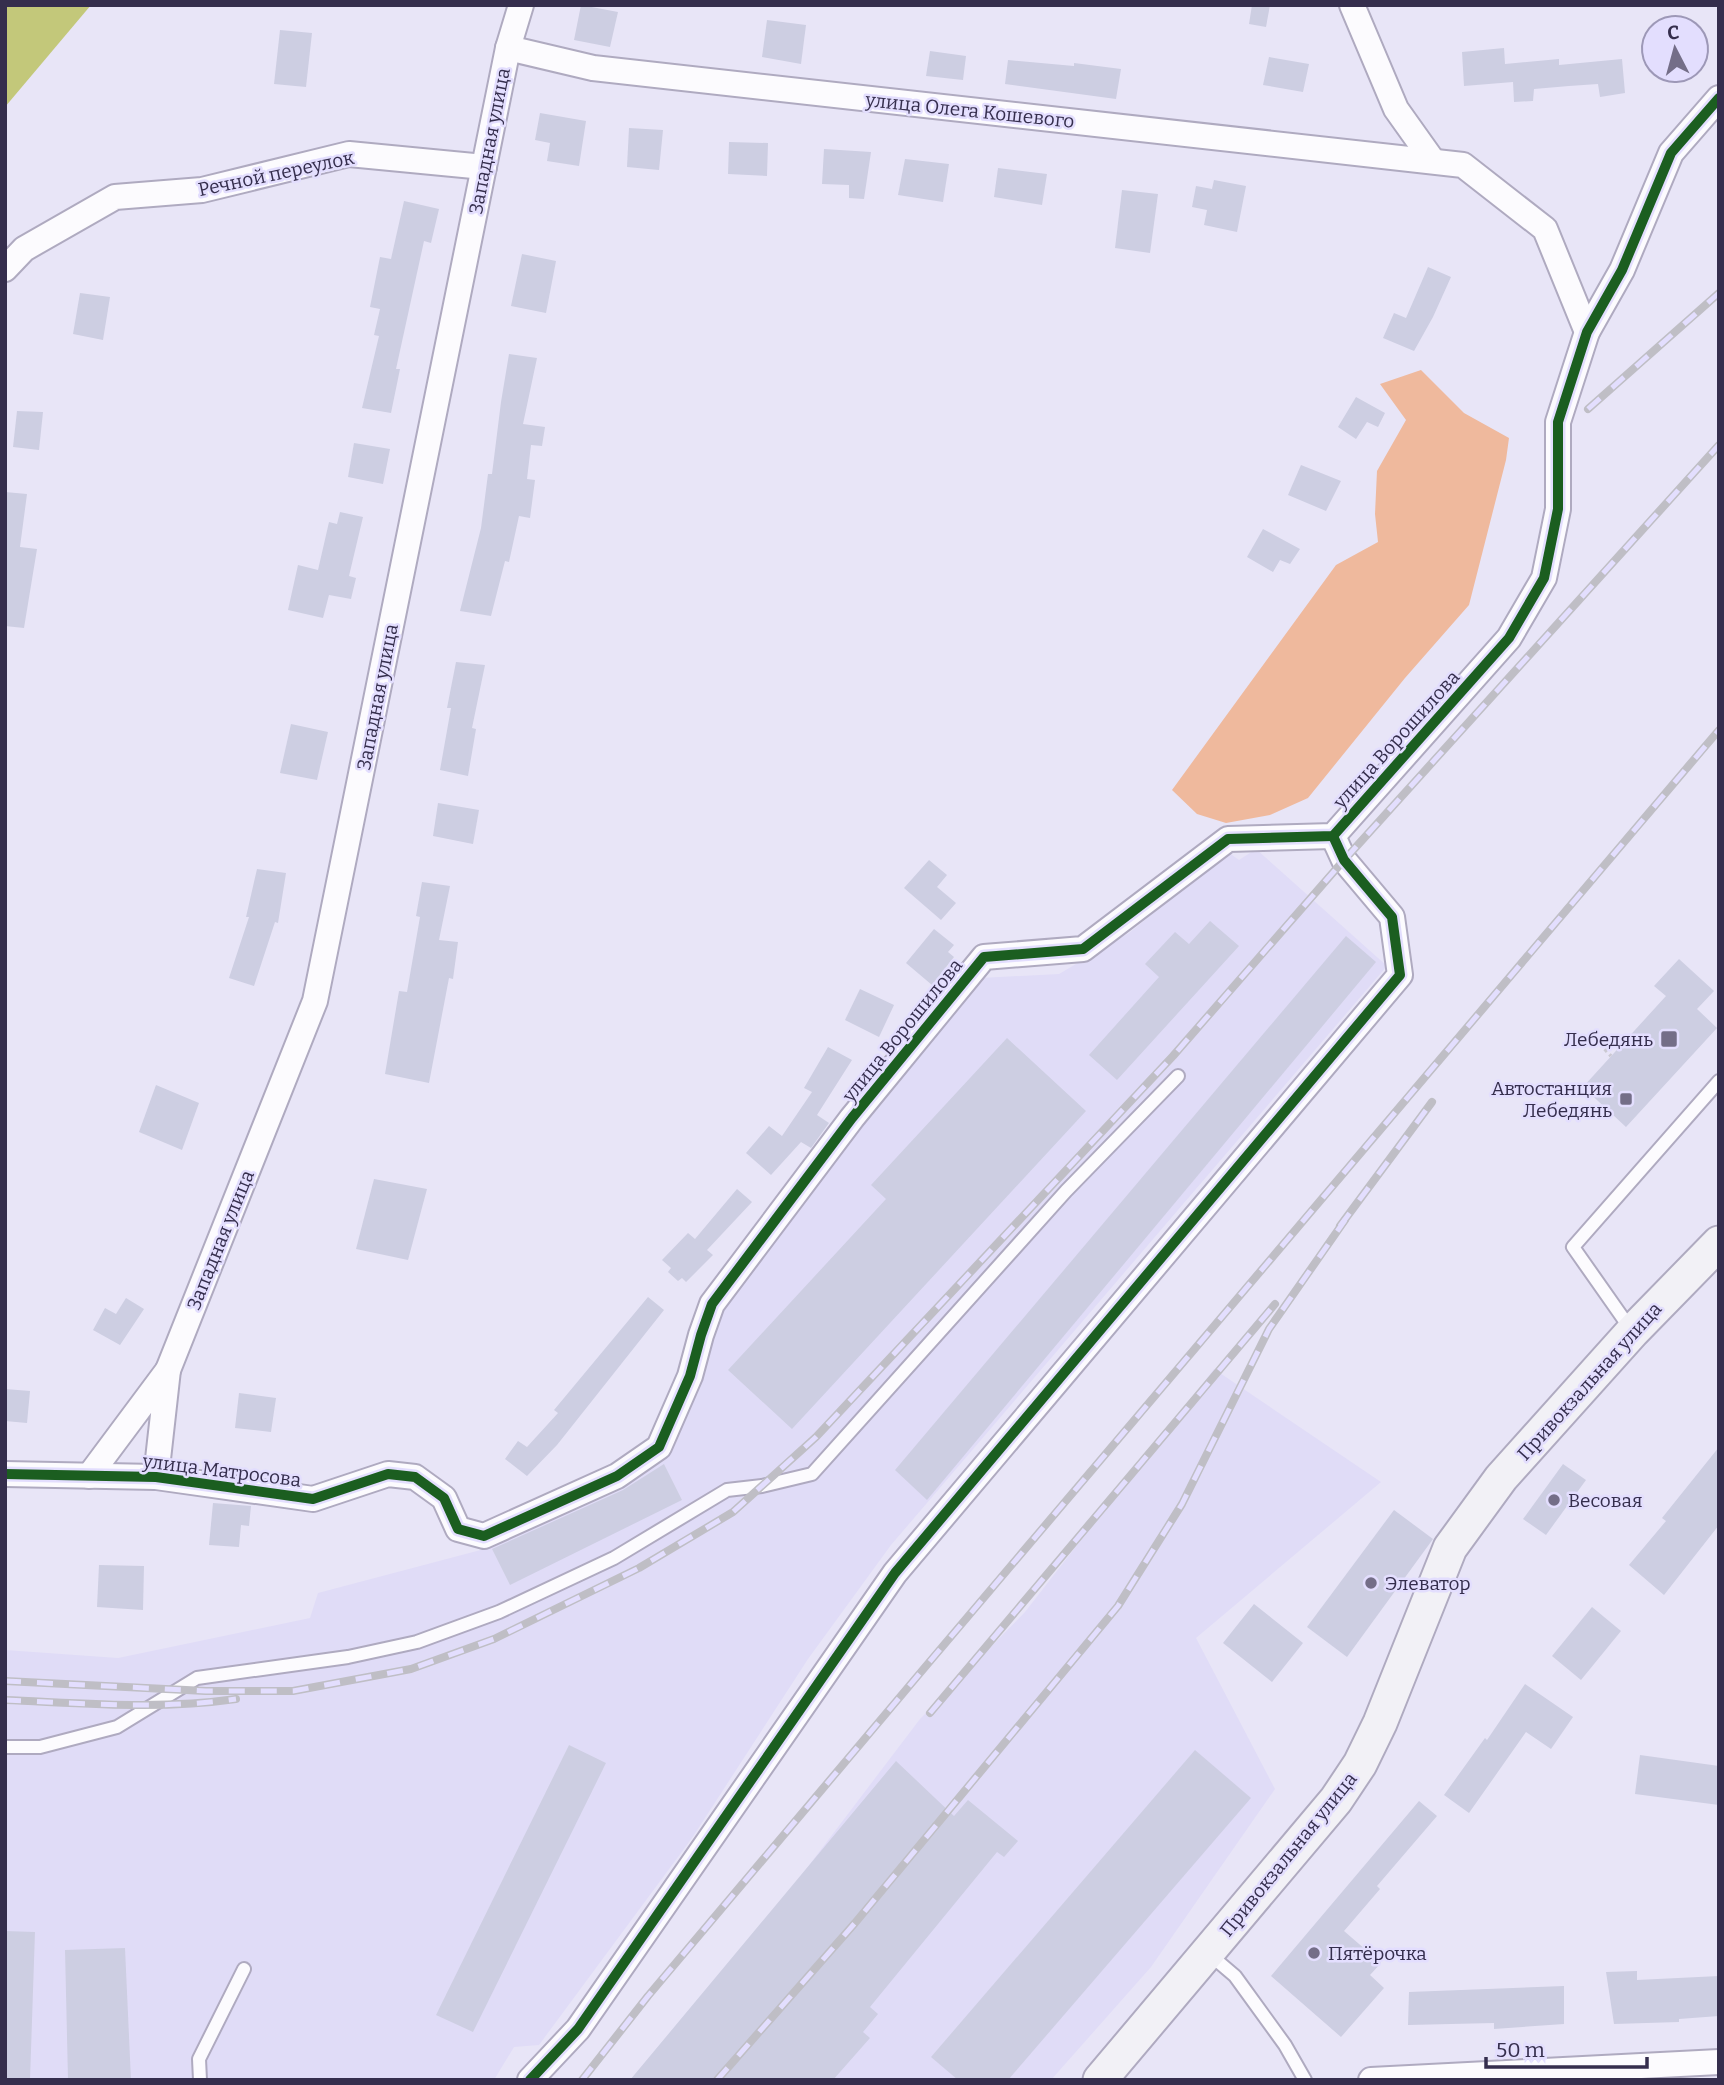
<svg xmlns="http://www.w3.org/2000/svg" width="1724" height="2085" font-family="Bitter,serif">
	<rect width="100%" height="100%" fill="#e8e5f7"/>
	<g fill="#e0dcf7">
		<polygon points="1256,849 1387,966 891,1545 808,1659 692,1838 539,2045 514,2047 494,2080 5,2080 5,1650 118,1658 310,1618 318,1593 492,1547 658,1462 700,1385 725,1298 980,978 1059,974 1129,933 1228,852 1239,860"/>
		<polygon points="1214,1369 1381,1482 1196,1638 1275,1789 1151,1967 1051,2080 646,2080 920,1719 1025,1612"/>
	</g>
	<polygon fill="#efb99d" points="1421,370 1464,413 1509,438 1506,460 1469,605 1405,678 1308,798 1270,815 1226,823 1197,814 1172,790 1336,565 1378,542 1375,514 1377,471 1406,420 1380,384"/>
	<polygon fill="#c3c87a" points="5,5 91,5 5,107"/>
	<g fill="#cdcee2">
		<polygon points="581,5 618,12 610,47 574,40"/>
		<polygon points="1252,5 1270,5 1266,27 1249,24"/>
		<polygon points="767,20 806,25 801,64 762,57"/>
		<polygon points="280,30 312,33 306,87 274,84"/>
		<polygon points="1504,48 1505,64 1559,59 1559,65 1622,59 1625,93 1600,97 1598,84 1569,86 1534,89 1533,101 1514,102 1513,82 1464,86 1462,52"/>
		<polygon points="930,51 966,56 963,80 926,76"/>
		<polygon points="1269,57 1309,64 1303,92 1263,85"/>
		<polygon points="1008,60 1074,66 1074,63 1121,69 1116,99 1005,84"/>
		<polygon points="540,113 586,121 579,166 547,161 550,143 535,140"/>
		<polygon points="629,128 663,130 659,170 627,167"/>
		<polygon points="729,142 768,143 767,176 728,174"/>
		<polygon points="824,149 871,152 864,199 849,198 849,185 822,184"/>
		<polygon points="905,159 949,164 943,202 898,195"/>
		<polygon points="998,168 1047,174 1042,205 994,197"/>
		<polygon points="1214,180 1246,186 1237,232 1204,225 1207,210 1192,207 1196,186 1212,189"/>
		<polygon points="1122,190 1158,194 1150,253 1115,248"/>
		<polygon points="404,201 439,209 431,243 424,241 396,369 400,369 391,413 362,408 379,336 374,335 380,309 370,307 380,257 391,259"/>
		<polygon points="522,254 556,261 546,313 511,306"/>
		<polygon points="1428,267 1451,277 1433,317 1414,351 1383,338 1394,313 1406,318"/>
		<polygon points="80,293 110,297 103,340 73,334"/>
		<polygon points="509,354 537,358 523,424 545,427 542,446 531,445 527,479 535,480 530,518 519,516 509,562 505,561 491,616 460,611 481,528 488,474 492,474 501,402"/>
		<polygon points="1356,397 1385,413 1378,427 1367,422 1356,439 1338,427"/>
		<polygon points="17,411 43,412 39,450 13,447"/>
		<polygon points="354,443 390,449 383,484 348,477"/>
		<polygon points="1301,465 1341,481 1326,511 1288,495"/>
		<polygon points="5,492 27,494 20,547 37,549 24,628 5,626"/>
		<polygon points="340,512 363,517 349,576 356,578 351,599 329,595 323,618 288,610 298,565 318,570 329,522 337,524"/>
		<polygon points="1263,529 1300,549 1290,564 1280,560 1273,572 1247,557"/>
		<polygon points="456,662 485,665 472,728 476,729 468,776 440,770 451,708 447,708"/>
		<polygon points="291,724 328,732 317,780 280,773"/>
		<polygon points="438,803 479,810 473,844 433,836"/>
		<polygon points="929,860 947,875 937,887 956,903 941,920 904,888"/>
		<polygon points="257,869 286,873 278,923 275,922 254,986 229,978 249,917 246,917"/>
		<polygon points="422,882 450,886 439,940 458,942 453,979 449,978 429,1083 385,1074 399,991 407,992 420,917 416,916"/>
		<polygon points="1210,921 1239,946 1117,1080 1089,1055 1159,977 1145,964 1175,932 1189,944"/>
		<polygon points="934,929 954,945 948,952 954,957 932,985 906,963"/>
		<polygon points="1346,936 1376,962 927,1500 895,1470"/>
		<polygon points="1679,959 1714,991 1697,1009 1717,1028 1626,1127 1583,1087 1666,996 1654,986"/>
		<polygon points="860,989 894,1005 879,1037 845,1020"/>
		<polygon points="1007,1038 1086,1111 792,1429 728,1370 886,1199 871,1185"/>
		<polygon points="828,1047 852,1060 817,1115 829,1123 811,1148 801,1142 771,1175 746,1153 769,1126 782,1136 812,1092 804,1088"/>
		<polygon points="156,1085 199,1103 182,1150 139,1132"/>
		<polygon points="374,1179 427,1189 408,1260 356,1249"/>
		<polygon points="737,1189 752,1202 707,1250 713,1255 686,1282 682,1278 678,1281 668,1272 671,1268 662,1260 688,1233 695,1239"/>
		<polygon points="648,1297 664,1310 557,1445 527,1476 505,1459 518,1441 527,1447 558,1413 554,1410"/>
		<polygon points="126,1298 144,1309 120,1345 93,1330 105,1308 116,1314"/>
		<polygon points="5,1389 30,1391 27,1423 5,1421"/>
		<polygon points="239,1393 276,1398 271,1432 235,1428"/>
		<polygon points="1719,1447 1719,1525 1664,1595 1629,1565 1666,1521 1662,1518"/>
		<polygon points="664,1464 682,1500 510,1585 492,1549 623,1490"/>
		<polygon points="1563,1464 1586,1480 1546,1535 1523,1519"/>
		<polygon points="213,1503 251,1506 249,1526 241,1525 239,1547 209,1545"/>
		<polygon points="1394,1510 1433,1539 1347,1657 1307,1627"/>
		<polygon points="99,1565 144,1566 143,1610 97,1607"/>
		<polygon points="1254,1604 1303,1643 1272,1682 1223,1643"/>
		<polygon points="1592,1607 1621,1631 1581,1680 1552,1656"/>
		<polygon points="1525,1684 1573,1717 1551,1749 1526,1732 1469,1813 1444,1795 1485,1738 1487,1740"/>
		<polygon points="569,1745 606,1763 473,2032 436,2015"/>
		<polygon points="1195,1750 1251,1798 1008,2080 958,2080 931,2057"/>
		<polygon points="1640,1755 1719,1766 1719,1805 1635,1794"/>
		<polygon points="896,1761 954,1816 968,1800 1018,1841 1004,1857 997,1852 870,2007 878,2014 863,2032 870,2038 833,2080 630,2080"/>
		<polygon points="1419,1801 1437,1816 1377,1886 1380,1889 1344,1931 1381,1963 1370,1975 1384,1988 1341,2037 1271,1976"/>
		<polygon points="5,1931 35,1932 30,2080 5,2080"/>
		<polygon points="125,1948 131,2080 68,2080 65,1950"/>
		<polygon points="1637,1971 1637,1980 1719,1976 1719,2016 1679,2019 1679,2022 1614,2024 1606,1972"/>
		<polygon points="1564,1986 1564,2024 1494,2029 1494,2023 1408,2025 1409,1992"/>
	</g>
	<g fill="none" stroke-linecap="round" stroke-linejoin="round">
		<defs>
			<g id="service">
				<polyline points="1632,1331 1573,1247 1719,1081"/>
				<polyline points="5,1747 40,1747 117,1727 197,1678 348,1657 417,1642 499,1612 614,1558 727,1490 762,1486 812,1474 1066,1191 1178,1076"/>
				<polyline points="1208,1953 1235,1976 1285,2045 1305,2080"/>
				<polyline points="200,2080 199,2059 244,1969"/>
			</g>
			<g id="minor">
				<polyline points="1352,5 1396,109 1433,161"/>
				<polyline points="508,48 593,68 1463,165 1545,229 1587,332"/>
				<polyline points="5,269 24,249 115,197 202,190 349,154 484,167"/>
				<polyline points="168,1370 315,1001 508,48 521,5"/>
				<polyline points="5,1474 156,1477 313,1499 388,1474 415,1477 444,1498 458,1529 484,1536 617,1476 659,1447 690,1376 701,1335 712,1304 852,1118 984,957 1083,949 1228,839 1333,836 1509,638 1544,578 1558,509 1558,422 1587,332 1622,270 1671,153 1719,98"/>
				<polyline points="89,1476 168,1370 156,1477"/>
				<polyline points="530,2080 578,2029 895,1573 1400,975 1392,917 1344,860 1333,836"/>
				<polyline points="1371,2080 1719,2062"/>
			</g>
			<polyline id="secondary" points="1100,2080 1336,1800 1360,1764 1380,1723 1450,1548 1501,1478 1633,1331 1719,1243"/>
		</defs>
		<use href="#service" stroke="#afaac0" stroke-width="16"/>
		<use href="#minor" stroke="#afaac0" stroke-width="28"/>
		<use href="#secondary" stroke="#afaac0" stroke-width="37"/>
		<polyline stroke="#cbc9d2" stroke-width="3.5" stroke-dasharray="3.5 3.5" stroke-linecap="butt" points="1600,1044 1611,1056"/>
		<use href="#service" stroke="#fcfbfe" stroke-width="12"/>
		<use href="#minor" stroke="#fcfbfe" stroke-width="24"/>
		<use href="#secondary" stroke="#f2f1f6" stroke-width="33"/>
		<defs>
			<g id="rail">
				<polyline points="1588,409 1719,293"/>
				<polyline points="1340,1226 1432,1102"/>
				<polyline points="5,1681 206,1691 293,1691 411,1669 494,1639 639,1568 733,1512 816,1437 1173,1056 1337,868 1719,445"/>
				<path d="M 5,1700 C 82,1703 159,1710 236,1699"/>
				<polyline points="930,1713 1275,1304"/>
				<polyline points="582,2080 648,1996 926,1666 1719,730"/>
				<polyline points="717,2080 855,1923 1118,1606 1182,1504 1269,1329 1345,1220"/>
			</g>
		</defs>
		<use href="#rail" stroke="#bfbec5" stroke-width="8"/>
		<use href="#rail" stroke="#e3defe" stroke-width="5" stroke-dasharray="16" stroke-linecap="butt"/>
		<defs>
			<g id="cycleway">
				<polyline points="5,1474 156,1477 313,1499 388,1474 415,1477 444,1498 458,1529 484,1536 617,1476 659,1447 690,1376 701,1335 712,1304 852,1118 984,957 1083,949 1228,839 1333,836 1509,638 1544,578 1558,509 1558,422 1587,332 1622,270 1671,153 1719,98"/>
				<polyline points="530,2080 578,2029 895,1573 1400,975 1392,917 1344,860 1333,836"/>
			</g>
		</defs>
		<use href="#cycleway" stroke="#e3defe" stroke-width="15"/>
		<use href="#cycleway" stroke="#1b5e20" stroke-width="10"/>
	</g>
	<g fill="#746e88" stroke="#e3defe" stroke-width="2.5">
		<rect x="1660" y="1030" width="18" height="18" rx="3.5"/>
		<rect x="1619" y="1092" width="14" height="14" rx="3.5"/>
		<circle cx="1554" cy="1500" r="7"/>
		<circle cx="1371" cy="1583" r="7"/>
		<circle cx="1314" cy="1953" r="7"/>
	</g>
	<g text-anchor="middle" stroke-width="5" stroke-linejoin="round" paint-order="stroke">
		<g font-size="19" fill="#352e4d" stroke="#e3defe">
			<text transform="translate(970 110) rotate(6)" y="7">улица Олега Кошевого</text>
			<text transform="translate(489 141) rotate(-79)" y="7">Западная улица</text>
			<text transform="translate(276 173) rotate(-12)" y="7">Речной переулок</text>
			<text transform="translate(377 697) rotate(-79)" y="7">Западная улица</text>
			<text transform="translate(1396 739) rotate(-48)" y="7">улица Ворошилова</text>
			<text transform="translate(902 1030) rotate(-51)" y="7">улица Ворошилова</text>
			<text transform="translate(220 1240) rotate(-68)" y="7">Западная улица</text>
			<text transform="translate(1589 1381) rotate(-48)" y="7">Привокзальная улица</text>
			<text transform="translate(222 1470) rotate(7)" y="7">улица Матросова</text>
			<text transform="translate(1288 1854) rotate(-51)" y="7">Привокзальная улица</text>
		</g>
		<g font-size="19" fill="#352e4d" stroke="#e3defe" text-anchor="start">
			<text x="1653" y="1046" text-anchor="end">Лебедянь</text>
			<text x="1612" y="1095" text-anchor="end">Автостанция<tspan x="1612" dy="22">Лебедянь</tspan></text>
			<text x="1568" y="1507">Весовая</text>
			<text x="1385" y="1590">Элеватор</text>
			<text x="1328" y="1960">Пятёрочка</text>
		</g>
	</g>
	<rect width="1724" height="2085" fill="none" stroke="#352e4d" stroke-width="14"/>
	<g transform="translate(1675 49) rotate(354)"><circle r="33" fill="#e3defe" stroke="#9d98b7" stroke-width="2"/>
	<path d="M0-5L12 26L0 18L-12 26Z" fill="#746e88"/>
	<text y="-10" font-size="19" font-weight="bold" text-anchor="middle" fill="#352e4d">С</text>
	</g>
	<path d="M1486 2057v10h161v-10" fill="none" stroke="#352e4d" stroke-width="3.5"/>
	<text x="1496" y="2057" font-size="21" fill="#352e4d" stroke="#e3defe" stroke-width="5" paint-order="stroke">50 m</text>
</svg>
